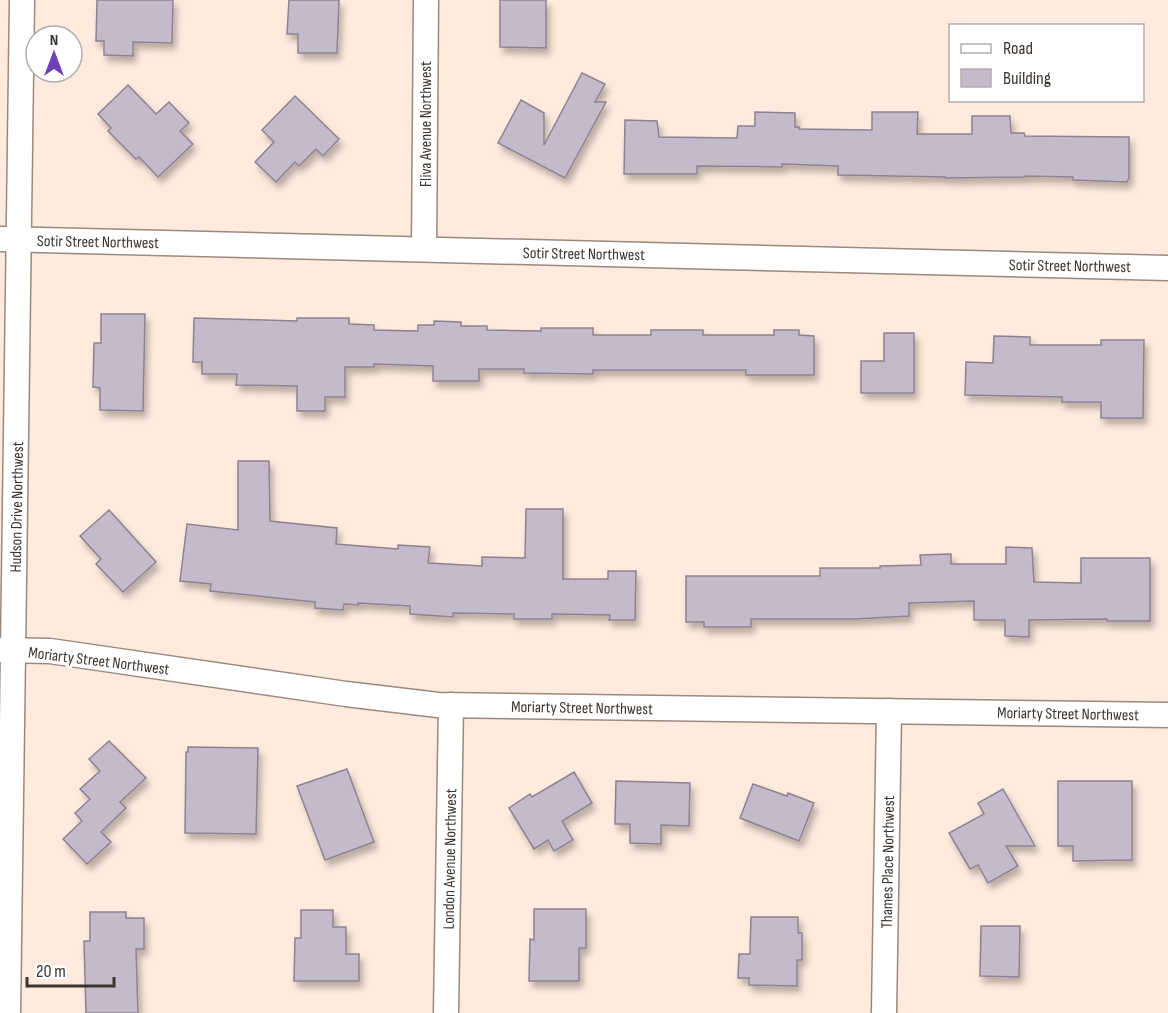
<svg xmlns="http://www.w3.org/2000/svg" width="1168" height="1013" font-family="'Sofia Sans Condensed',sans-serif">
	<defs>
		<filter id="shadow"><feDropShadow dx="3.5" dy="6" stdDeviation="3" flood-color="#0004"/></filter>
	</defs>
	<rect width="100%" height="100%" fill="#feebde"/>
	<g fill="#c5bacb" stroke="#8d8292" stroke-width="1.5" filter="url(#shadow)">
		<polygon points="97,0 173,0 172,43 133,42 133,56 104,55 104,41 96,41"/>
		<polygon points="289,0 339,0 337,53 298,53 298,34 287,34"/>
		<polygon points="500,0 546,0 546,48 500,47"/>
		<polygon points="582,73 605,84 595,102 606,102 565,178 498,143 521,100 544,113 544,145"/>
		<polygon points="128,85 156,114 169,102 189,123 180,131 193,144 158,177 139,157 136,159 108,131 111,128 98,114"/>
		<polygon points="295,96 339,139 323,156 316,149 299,166 295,162 276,182 255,162 274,142 262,130"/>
		<polygon points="755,112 795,113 795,127 799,127 799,129 872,130 872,112 918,112 917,134 972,134 972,116 1010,116 1011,133 1024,133 1025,136 1129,137 1129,178 1127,182 1073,180 1073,177 1025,176 1025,177 945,178 945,177 838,175 838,166 782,164 782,167 697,166 697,174 624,174 625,120 657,121 659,137 737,138 738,126 755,126"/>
		<polygon points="101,314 145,314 143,411 100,410 100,388 93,387 94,343 101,343"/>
		<polygon points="194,318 297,321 297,318 349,318 349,324 374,325 374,330 418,331 418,325 434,325 434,321 461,322 461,326 487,326 487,330 541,331 541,328 593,328 593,335 651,335 651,330 703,330 703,335 774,335 774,330 799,330 799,335 814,336 814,375 746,375 746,370 593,370 593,374 524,373 524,369 479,369 479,381 433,381 433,366 374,364 374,367 345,367 345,397 325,397 325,411 297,411 297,386 236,385 237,374 202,374 202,362 193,362"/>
		<polygon points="884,333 914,333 914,393 861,393 861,361 884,361"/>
		<polygon points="994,336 1030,337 1030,345 1101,345 1101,340 1144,340 1143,418 1101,418 1101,402 1062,402 1062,397 965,395 966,362 993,363"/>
		<polygon points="238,461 269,461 270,521 337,528 336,544 398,549 398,545 430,547 428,563 482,566 482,557 525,558 526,509 563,509 563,579 608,579 608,571 636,571 635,620 609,620 610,615 552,614 552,619 514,619 514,614 453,613 453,617 410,614 410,606 358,603 358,605 344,604 343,610 315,608 315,602 210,591 211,584 180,581 187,524 238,530"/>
		<polygon points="109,510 156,562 123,592 96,564 101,559 80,536"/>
		<polygon points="1006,547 1032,548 1034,582 1081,583 1081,558 1150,558 1150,621 1107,621 1107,619 1029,620 1029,637 1005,636 1005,620 974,620 974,601 909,603 909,616 855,619 751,619 751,627 704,627 704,622 686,622 686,576 820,576 820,568 880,568 880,566 921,565 920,555 951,554 951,564 1006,564"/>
		<polygon points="109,741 146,778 120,802 126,808 101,832 111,842 87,864 63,839 82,821 75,813 90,799 80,789 100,771 89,759"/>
		<polygon points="188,747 258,748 256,834 185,833 186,752 188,752"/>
		<polygon points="347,769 374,842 325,860 297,786"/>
		<polygon points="574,772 592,803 562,821 573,840 554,851 548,840 534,849 509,808 530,794 532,797"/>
		<polygon points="616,781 690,783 689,826 661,825 661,844 630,843 630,824 615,824"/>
		<polygon points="1058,781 1132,781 1132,860 1073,861 1073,846 1058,846"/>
		<polygon points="753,784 787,796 788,793 814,803 799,841 740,818"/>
		<polygon points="1003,789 1035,846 1006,846 1018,866 988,883 978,865 970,869 949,833 984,814 978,803"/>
		<polygon points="534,909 586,909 586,948 579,948 579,981 529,981 530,939 534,940"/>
		<polygon points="301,910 333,910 333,927 346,927 346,954 359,954 359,981 294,981 295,938 301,938"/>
		<polygon points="90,912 126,912 126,918 144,918 144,949 136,949 138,1013 86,1013 84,941 90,941"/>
		<polygon points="751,917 798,917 798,933 802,933 802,960 797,960 797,986 749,985 749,978 738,978 739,954 750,954"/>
		<polygon points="981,926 1020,926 1019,977 980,976"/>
	</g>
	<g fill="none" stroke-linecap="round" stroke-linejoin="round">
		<defs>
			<g id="street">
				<polyline points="0,239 1168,268"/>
				<polyline points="424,249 426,0"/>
				<polyline points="0,650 50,651 346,694 438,705 1168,715"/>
				<polyline points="8,1013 22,0"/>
				<polyline points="446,1013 451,705"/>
				<polyline points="884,1013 889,711"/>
			</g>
		</defs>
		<use href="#street" stroke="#9a897d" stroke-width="27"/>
		<use href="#street" stroke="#fff" stroke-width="24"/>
	</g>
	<g text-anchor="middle" stroke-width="6" stroke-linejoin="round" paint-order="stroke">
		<g font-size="16" fill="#3b342f" stroke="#fff">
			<text transform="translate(425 124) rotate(-90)" y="6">Fliva Avenue Northwest</text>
			<text transform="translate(98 241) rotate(1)" y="6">Sotir Street Northwest</text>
			<text transform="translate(584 253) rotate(1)" y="6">Sotir Street Northwest</text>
			<text transform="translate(1070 265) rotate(1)" y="6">Sotir Street Northwest</text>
			<text transform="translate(16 507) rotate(-89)" y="6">Hudson Drive Northwest</text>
			<text transform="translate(99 660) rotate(7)" y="6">Moriarty Street Northwest</text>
			<text transform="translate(582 707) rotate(1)" y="6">Moriarty Street Northwest</text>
			<text transform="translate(1068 713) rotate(1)" y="6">Moriarty Street Northwest</text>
			<text transform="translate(449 859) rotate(-89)" y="6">London Avenue Northwest</text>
			<text transform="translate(887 862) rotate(-89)" y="6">Thames Place Northwest</text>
		</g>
	</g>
	<rect x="949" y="24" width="195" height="78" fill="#ffffff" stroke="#b1aeac" stroke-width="1.5"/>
	<rect x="961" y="44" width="30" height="9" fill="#ffffff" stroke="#b1aeac" stroke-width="1.5"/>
	<text x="1003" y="54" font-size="18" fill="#3b342f">Road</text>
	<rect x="961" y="69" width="30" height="18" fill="#c5bacb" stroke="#b1aeac" stroke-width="1.5"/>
	<text x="1003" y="84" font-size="18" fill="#3b342f">Building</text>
	<g transform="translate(54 54)"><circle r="28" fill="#ffffff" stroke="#b1aeac" stroke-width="1.5"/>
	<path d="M0-4.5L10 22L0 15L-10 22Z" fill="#7040b8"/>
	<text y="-9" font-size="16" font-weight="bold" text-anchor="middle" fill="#3b342f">N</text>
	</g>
	<path d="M27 977v9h87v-9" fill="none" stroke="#3b342f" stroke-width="3"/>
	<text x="36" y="977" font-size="18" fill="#3b342f" stroke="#ffffff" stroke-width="4.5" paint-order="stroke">20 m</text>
</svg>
